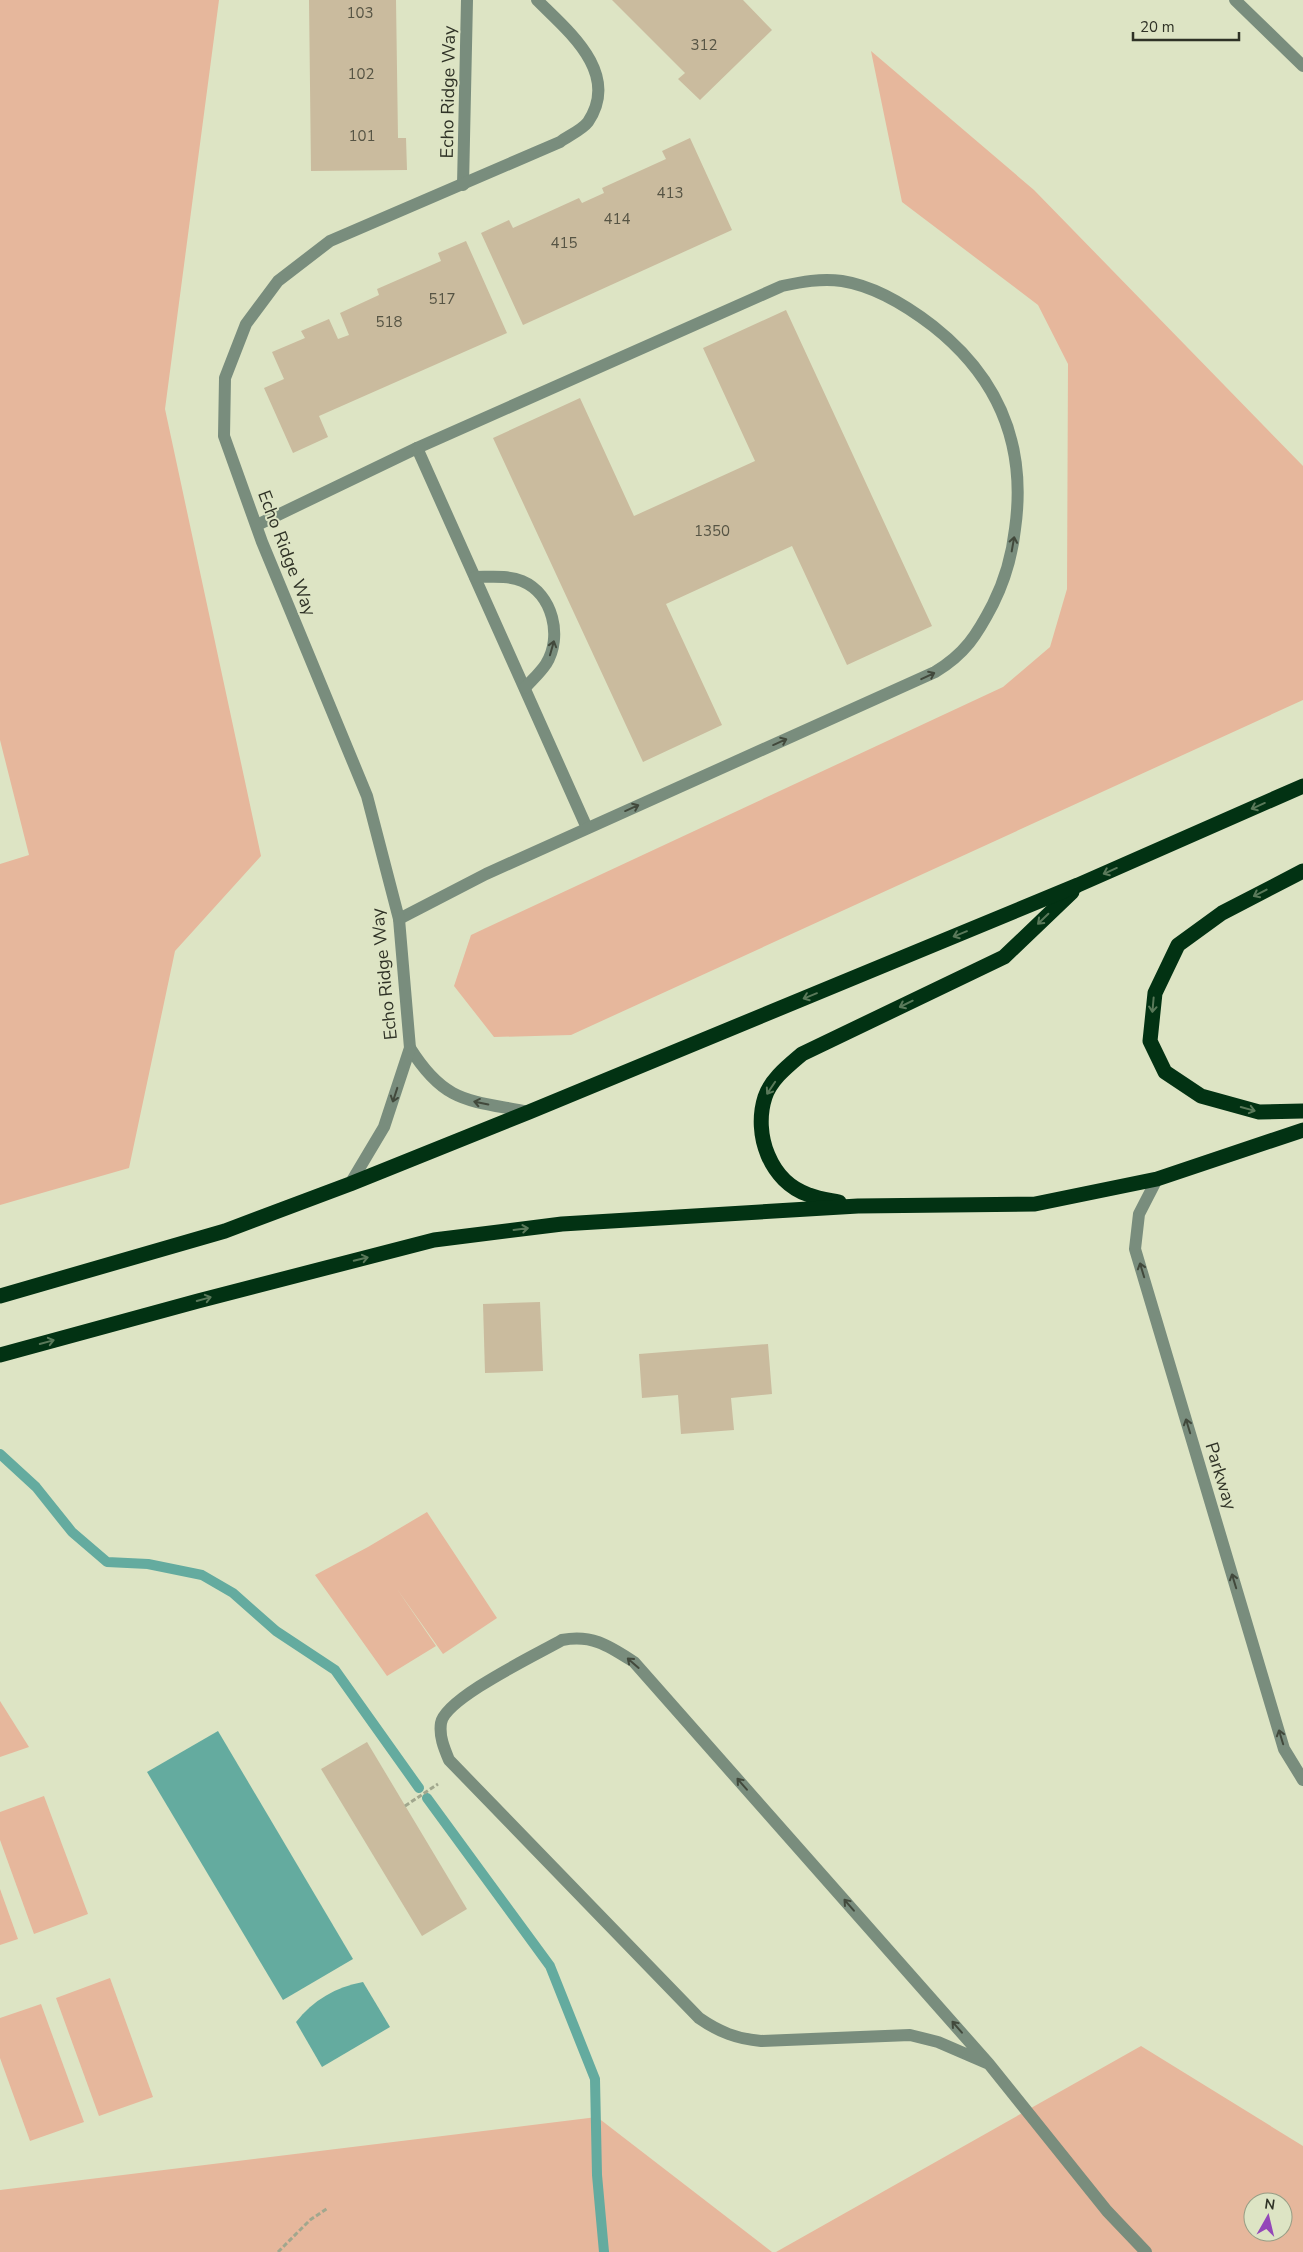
<svg xmlns="http://www.w3.org/2000/svg" width="1303" height="2252" font-family="'Nunito Sans',sans-serif">
	<rect width="100%" height="100%" fill="#dde4c4"/>
	<g fill="#e6b79c" fill-rule="evenodd">
		<polygon points="0,0 219,0 165,409 261,856 175,951 129,1168 0,1205 0,864 29,855 0,740"/>
		<polygon points="871,51 1034,190 1303,466 1303,700 571,1035 494,1037 454,986 471,935 1003,687 1050,647 1067,589 1068,364 1038,305 902,202"/>
		<polygon points="427,1512 497,1618 443,1654 397,1589 436,1646 387,1676 315,1575 368,1547"/>
		<polygon points="0,1701 29,1747 0,1757"/>
		<polygon points="44,1796 88,1914 34,1934 0,1840 0,1812"/>
		<polygon points="0,1889 18,1939 0,1945"/>
		<polygon points="110,1978 153,2097 99,2116 56,1998"/>
		<polygon points="41,2004 84,2122 30,2141 0,2058 0,2018"/>
		<path d="M 1141,2046 L 1303,2146 L 1303,2252 L 776,2252 ZM 1253,2202 L 1283,2202 L 1283,2232 L 1253,2232 Z"/>
		<polygon points="597,2117 772,2252 0,2252 0,2190"/>
	</g>
	<g fill="#64ab9f">
		<polygon points="218,1731 353,1959 283,2000 147,1772"/>
		<path d="M 363,1982 L 390,2027 L 322,2067 L 296,2022 C 313,2000 336,1987 363,1982 Z"/>
	</g>
	<g fill="none" stroke-linecap="round" stroke-linejoin="round">
		<g stroke="#64ab9f" stroke-width="10">
			<polyline points="0,1454 36,1487 72,1532 107,1562 148,1564 202,1575 233,1593 276,1631 335,1670 419,1788"/>
			<polyline points="427,1798 550,1966 595,2079 597,2175 604,2252"/>
		</g>
	</g>
	<g fill="#cabb9e">
		<polygon points="309,0 396,0 398,138 406,138 407,170 311,171"/>
		<polygon points="612,0 743,0 772,30 700,100 678,79 685,73"/>
		<polygon points="690,138 732,230 523,325 481,233 509,220 513,228 579,198 582,203 604,193 602,188 666,159 662,151"/>
		<polygon points="466,241 507,333 319,416 328,437 293,453 264,388 284,379 272,352 305,338 301,331 329,319 338,339 349,335 340,313 379,295 377,289 441,261 438,253"/>
		<polygon points="786,310 932,626 847,665 792,546 666,604 722,725 643,762 493,438 580,398 634,516 755,461 703,348"/>
		<polygon points="540,1302 543,1371 485,1373 483,1304"/>
		<polygon points="768,1344 772,1394 731,1398 734,1430 681,1434 678,1395 642,1398 639,1354"/>
		<polygon points="367,1742 467,1909 422,1936 321,1769"/>
	</g>
	<g fill="none" stroke-linecap="round" stroke-linejoin="round">
		<g stroke="#a1a78e" stroke-width="3" stroke-dasharray="5 2.5" stroke-linecap="butt">
			<polyline points="405,1806 438,1784"/>
			<polyline points="278,2252 310,2220 328,2208"/>
		</g>
		<g stroke="#798d7d" stroke-width="12">
			<polyline points="1235,0 1303,66"/>
			<polyline points="463,185 467,0"/>
			<polyline points="417,448 587,828"/>
			<path d="M 257,525 L 417,448 L 782,286 C 801,282 821,278 842,281 C 874,286 907,306 933,326 C 999,378 1027,445 1015,529 C 1012,556 1005,580 993,604 C 977,635 965,654 935,672 L 486,874 L 399,919"/>
			<path d="M 475,577 C 490,577 508,575 522,581 C 553,594 563,637 546,664 C 540,673 532,680 525,688"/>
			<path d="M 410,1048 C 445,1104 469,1100 529,1112"/>
			<polyline points="1157,1179 1139,1214 1135,1249 1284,1749 1303,1780"/>
			<path d="M 350,1184 L 384,1127 L 410,1048 L 399,919 L 367,796 L 262,542 L 224,436 L 225,378 L 246,324 L 278,281 L 330,241 L 560,142 C 568,136 582,130 588,122 C 621,73 568,31 537,0"/>
			<path d="M 989,2064 L 938,2042 L 910,2035 L 761,2041 C 737,2039 719,2032 699,2018 L 449,1760 C 444,1748 439,1736 441,1723 C 445,1698 538,1654 562,1640 C 592,1634 609,1646 634,1662 L 989,2064 L 1107,2211 L 1146,2252"/>
		</g>
		<g stroke="#023213" stroke-width="15">
			<polyline points="1303,871 1222,913 1178,945 1155,993 1150,1041 1165,1072 1201,1096 1259,1112 1303,1111"/>
			<path d="M 839,1202 C 829,1200 819,1199 809,1195 C 770,1182 753,1134 765,1097 C 771,1079 788,1066 802,1054 L 1004,957 L 1072,892"/>
			<polyline points="0,1296 225,1231 350,1184 529,1112 1078,885 1303,786"/>
			<polyline points="0,1355 198,1301 434,1240 562,1224 858,1206 1035,1204 1157,1179 1303,1130"/>
		</g>
	</g>
	<defs><path id="oneway-shaft" d="M-6 0H5M1.5-3L5.5 0L1.5 3" fill="none" stroke-width="1.6" stroke-linecap="round" stroke-linejoin="round" transform="scale(1.25)"/></defs>
	<g stroke="#42493c">
		<use href="#oneway-shaft" transform="translate(1013 544) rotate(-80)"/>
		<use href="#oneway-shaft" transform="translate(552 648) rotate(-74)"/>
		<use href="#oneway-shaft" transform="translate(928 676) rotate(-25)"/>
		<use href="#oneway-shaft" transform="translate(780 742) rotate(-24)"/>
		<use href="#oneway-shaft" transform="translate(632 808) rotate(-24)"/>
		<use href="#oneway-shaft" transform="translate(395 1095) rotate(108)"/>
		<use href="#oneway-shaft" transform="translate(481 1103) rotate(-168)"/>
		<use href="#oneway-shaft" transform="translate(1142 1270) rotate(-107)"/>
		<use href="#oneway-shaft" transform="translate(1188 1426) rotate(-107)"/>
		<use href="#oneway-shaft" transform="translate(1234 1581) rotate(-107)"/>
		<use href="#oneway-shaft" transform="translate(633 1663) rotate(-139)"/>
		<use href="#oneway-shaft" transform="translate(1281 1737) rotate(-107)"/>
		<use href="#oneway-shaft" transform="translate(742 1784) rotate(-131)"/>
		<use href="#oneway-shaft" transform="translate(849 1905) rotate(-131)"/>
		<use href="#oneway-shaft" transform="translate(957 2027) rotate(-131)"/>
	</g>
	<g stroke="#5a795a">
		<use href="#oneway-shaft" transform="translate(1258 806) rotate(156)"/>
		<use href="#oneway-shaft" transform="translate(1110 871) rotate(156)"/>
		<use href="#oneway-shaft" transform="translate(1260 893) rotate(153)"/>
		<use href="#oneway-shaft" transform="translate(1043 919) rotate(136)"/>
		<use href="#oneway-shaft" transform="translate(960 934) rotate(158)"/>
		<use href="#oneway-shaft" transform="translate(810 996) rotate(158)"/>
		<use href="#oneway-shaft" transform="translate(906 1004) rotate(154)"/>
		<use href="#oneway-shaft" transform="translate(1153 1005) rotate(95)"/>
		<use href="#oneway-shaft" transform="translate(771 1088) rotate(124)"/>
		<use href="#oneway-shaft" transform="translate(1248 1109) rotate(15)"/>
		<use href="#oneway-shaft" transform="translate(521 1229) rotate(-7)"/>
		<use href="#oneway-shaft" transform="translate(361 1259) rotate(-14)"/>
		<use href="#oneway-shaft" transform="translate(204 1299) rotate(-15)"/>
		<use href="#oneway-shaft" transform="translate(47 1342) rotate(-15)"/>
	</g>
	<g text-anchor="middle" stroke-width="4" stroke-linejoin="round" paint-order="stroke">
		<g font-size="15" fill="#565444">
			<text x="360" y="18">103</text>
			<text x="704" y="50">312</text>
			<text x="361" y="79">102</text>
			<text x="362" y="141">101</text>
			<text x="670" y="198">413</text>
			<text x="617" y="224">414</text>
			<text x="564" y="248">415</text>
			<text x="442" y="304">517</text>
			<text x="389" y="327">518</text>
			<text x="712" y="536">1350</text>
		</g>
		<g font-size="18" fill="#2f3226" stroke="#dde4c4">
			<text transform="translate(448 92) rotate(-89)" y="6">Echo Ridge Way</text>
			<text transform="translate(287 553) rotate(69)" y="6">Echo Ridge Way</text>
			<text transform="translate(384 974) rotate(-96)" y="6">Echo Ridge Way</text>
			<text transform="translate(1221 1476) rotate(73)" y="6">Parkway</text>
		</g>
	</g>
	<g transform="translate(1268 2217) rotate(8)"><circle r="24" fill="#dde4c4" stroke="#979d85"/>
	<path d="M0-4L9 19L0 12L-9 19Z" fill="#9447b9"/>
	<text y="-8" font-size="14" font-weight="bold" text-anchor="middle" fill="#2f3226">N</text>
	</g>
	<path d="M1133 32v8h106v-8" fill="none" stroke="#2f3226" stroke-width="2.5"/>
	<text x="1140" y="32" font-size="15" fill="#2f3226" stroke="#dde4c4" stroke-width="4" paint-order="stroke">20 m</text>
</svg>
